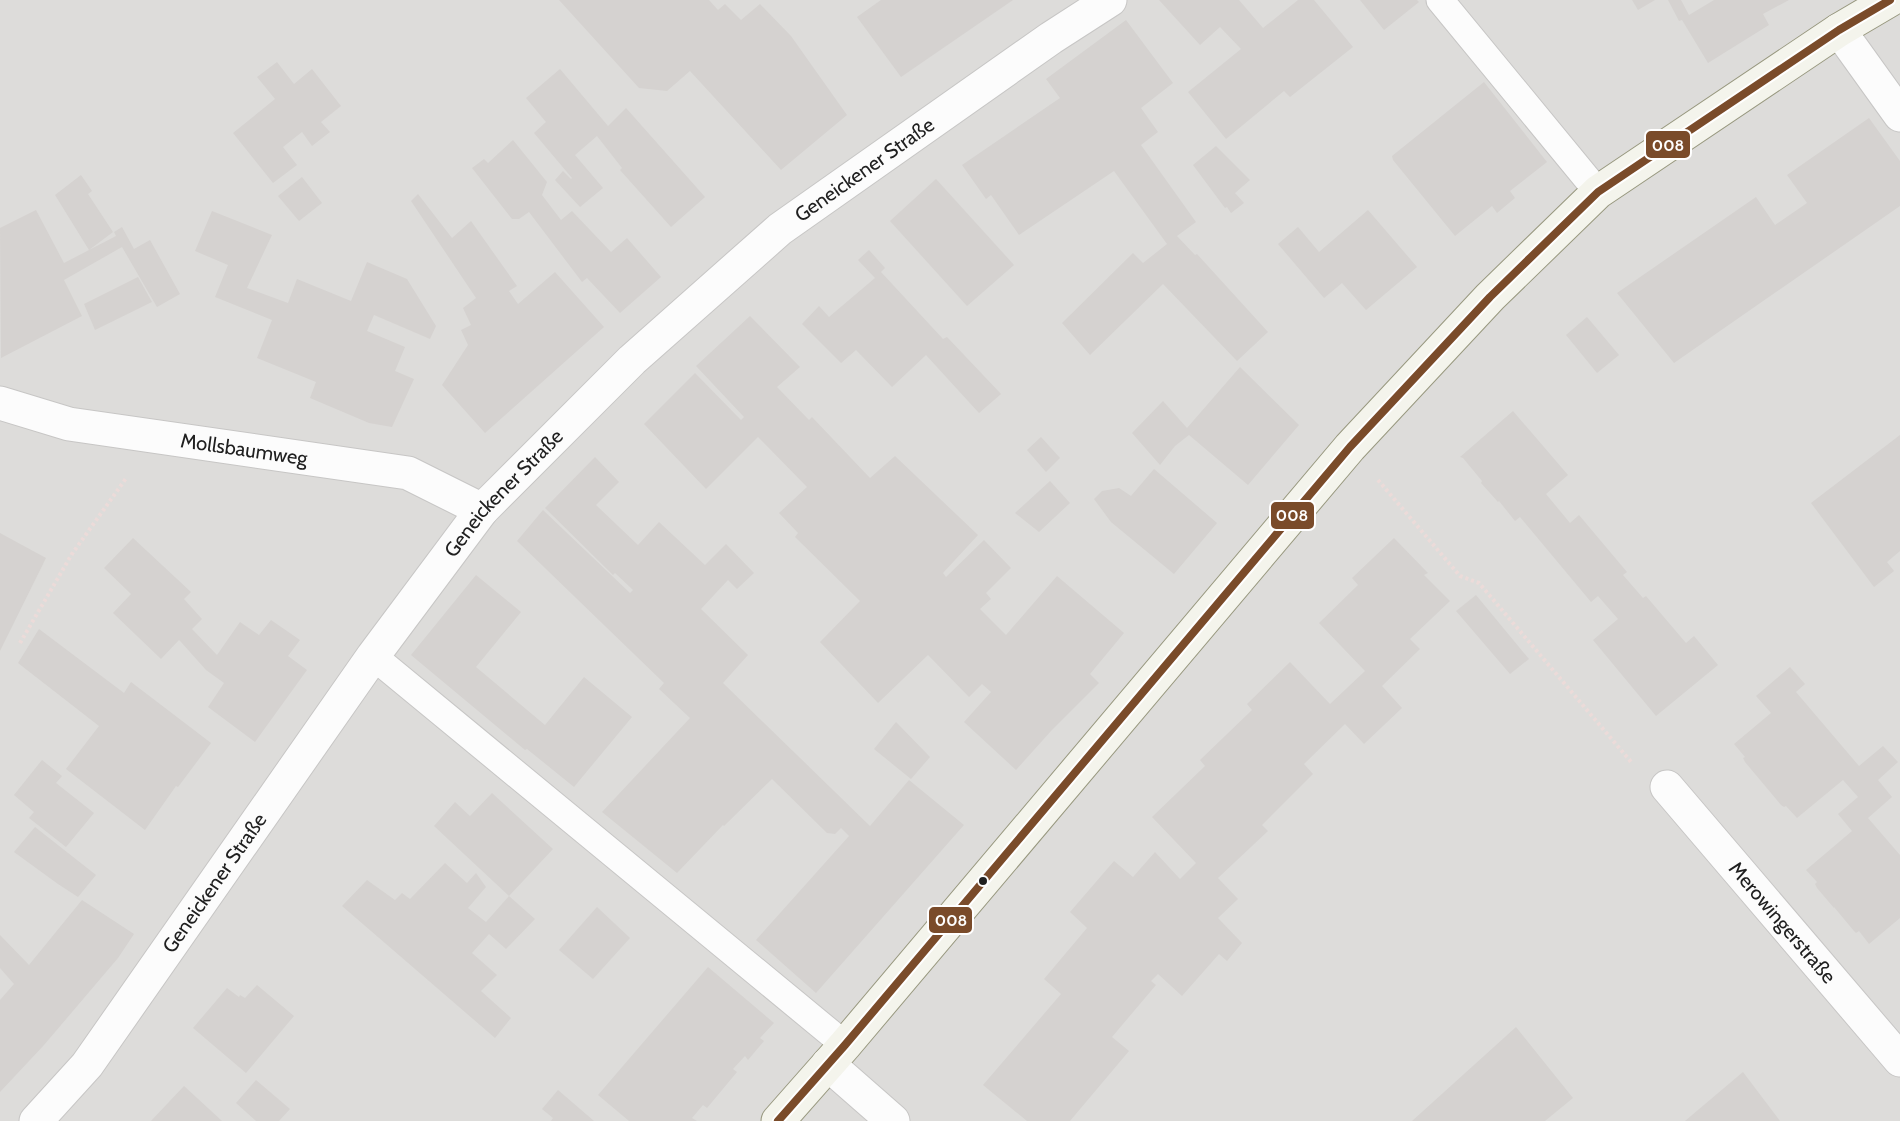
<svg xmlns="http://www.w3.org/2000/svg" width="1900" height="1121" font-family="Cabin,sans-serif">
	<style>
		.residential { fill: #dddcda }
		.building { fill: #d5d2d0 }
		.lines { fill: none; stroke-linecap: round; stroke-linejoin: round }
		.lane-casing { stroke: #c7c6c5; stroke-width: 29 }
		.street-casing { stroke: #c7c6c5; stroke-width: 35 }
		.secondary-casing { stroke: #98987f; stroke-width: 35 }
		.path { stroke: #ecdbd9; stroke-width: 4; stroke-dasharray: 3 3; stroke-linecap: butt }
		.lane { stroke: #fcfcfc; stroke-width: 27 }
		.street { stroke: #fcfcfc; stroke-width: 33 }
		.secondary { stroke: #f4f4ec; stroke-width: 33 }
		.bus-1-casing { stroke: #fff; stroke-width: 12 }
		.bus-1 { stroke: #7a4b2a; stroke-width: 8 }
		.bus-dot { fill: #202020; stroke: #fff; stroke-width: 2 }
		.labels { text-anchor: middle; stroke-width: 5; stroke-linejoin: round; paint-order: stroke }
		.street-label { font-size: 20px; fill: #202020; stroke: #fff }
		.line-badge { stroke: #fff; stroke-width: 2 }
		.badge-label { font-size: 16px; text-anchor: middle; font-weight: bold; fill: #fff }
	</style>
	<rect width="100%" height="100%" fill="#eeece9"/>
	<!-- residential -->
	<rect class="residential" x="0" y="0" width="1900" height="1121"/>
	<!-- building -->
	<g class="building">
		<polygon points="559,0 709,0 718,10 725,4 741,20 760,4 791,36 847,115 781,170 690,71 667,91 639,88"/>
		<polygon points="881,0 1013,0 901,77 857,17"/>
		<polygon points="1159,0 1239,0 1263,28 1298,0 1314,0 1353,47 1290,97 1284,91 1226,139 1188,92 1241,49 1220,27 1200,45"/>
		<polygon points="1360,0 1417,0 1419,2 1384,30"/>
		<polygon points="1632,0 1655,0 1638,10"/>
		<polygon points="1668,0 1681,0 1689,15 1714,0 1789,0 1763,14 1769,25 1708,63 1682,20 1679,21"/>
		<polygon points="1126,20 1173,83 1141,108 1158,132 1141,145 1196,222 1177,236 1195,255 1197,254 1268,332 1237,361 1163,284 1090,355 1062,323 1133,253 1143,263 1167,244 1114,171 1019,235 991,195 986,199 962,165 1060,98 1046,79"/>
		<polygon points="277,62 294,84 312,69 341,106 321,122 330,132 312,146 302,132 283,147 297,165 273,183 233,133 275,99 257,77"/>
		<polygon points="560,69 608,126 626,108 705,197 671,227 620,170 622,168 597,136 575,155 603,188 580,207 555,180 563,171 571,179 572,178 534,133 546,122 526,98"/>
		<polygon points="1484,82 1547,162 1510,191 1515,198 1497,213 1492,206 1455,236 1393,160 1392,156"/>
		<polygon points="1869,118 1900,161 1900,206 1674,363 1617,293 1756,197 1775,225 1807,203 1787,175"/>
		<polygon points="513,140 547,182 542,195 561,220 572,211 611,252 627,238 661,277 620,313 587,278 582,282 529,212 519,219 512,219 472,168 484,159 488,163"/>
		<polygon points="1216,146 1250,180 1235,193 1244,203 1231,213 1227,207 1225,208 1193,165"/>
		<polygon points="81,175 92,191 88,194 113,232 89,250 116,236 114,232 122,227 134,249 150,240 180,294 157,307 122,247 64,280 82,316 1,358 0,228 36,210 64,263 89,250 55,195"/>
		<polygon points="302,177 322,203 299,221 278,196"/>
		<polygon points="936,179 1014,265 967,306 890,221"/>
		<polygon points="418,194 452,238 471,221 517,286 509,291 518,304 555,272 604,327 485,433 442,385 468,345 461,330 471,325 463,308 476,298 411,201"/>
		<polygon points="1368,210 1417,267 1366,310 1342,283 1324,298 1278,244 1298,227 1319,252"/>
		<polygon points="212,211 272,235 247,288 288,303 297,279 351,301 367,262 407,279 436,326 430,339 374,315 367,331 405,347 395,371 414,379 392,427 369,423 310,398 316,382 257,358 272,320 215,297 228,265 195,251"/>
		<polygon points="869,250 885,268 881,272 943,339 947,337 1001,394 979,413 926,355 892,387 856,350 841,363 802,324 819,306 829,317 875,278 858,260"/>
		<polygon points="138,277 152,302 95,330 84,304"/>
		<polygon points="750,316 800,367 777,387 809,420 812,417 870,478 895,456 978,535 943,573 946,577 984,540 1011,568 986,593 991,599 980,609 1006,635 1057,576 1124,633 1090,674 1099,683 1051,731 1016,770 964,722 991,692 982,684 969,697 928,655 878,703 820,642 860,601 795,537 798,533 779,513 807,487 758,437 706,489 644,424 695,373 741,420 744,417 696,366"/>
		<polygon points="1587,317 1619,355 1597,373 1566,335"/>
		<polygon points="1240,367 1299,425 1248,485 1189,435 1175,446 1160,465 1132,433 1163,401 1187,428"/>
		<polygon points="1513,411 1568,475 1546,494 1570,523 1579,515 1627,572 1623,575 1643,598 1646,596 1686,643 1694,636 1718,665 1656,716 1593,640 1618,619 1598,596 1591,602 1520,517 1515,521 1499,501 1498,502 1481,483 1482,481 1463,458 1460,457"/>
		<polygon points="1900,435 1900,551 1887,562 1894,571 1874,587 1811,503"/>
		<polygon points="1041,437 1060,458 1046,472 1027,450"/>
		<polygon points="595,457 619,482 596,505 638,545 659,522 705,565 726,544 754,573 737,589 728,580 701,609 748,655 723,683 870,826 909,780 964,825 816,993 756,940 849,836 841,828 835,834 827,833 772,779 724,826 723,825 677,873 602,812 690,718 659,689 664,683 517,541 543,510 630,593 633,590 615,573 613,575 545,508"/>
		<polygon points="1154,469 1217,523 1174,574 1111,522 1094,499 1102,491 1119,488 1131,496"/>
		<polygon points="1050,481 1070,503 1039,532 1015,513"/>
		<polygon points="0,533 46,558 0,651"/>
		<polygon points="133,538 191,592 184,599 202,619 192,629 217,655 240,622 259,635 271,620 300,640 288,656 307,670 255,742 208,707 224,683 206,670 181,642 179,640 161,659 113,613 131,594 104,568"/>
		<polygon points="1394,538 1428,573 1424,575 1450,601 1410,639 1420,649 1382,686 1402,708 1364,744 1345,724 1304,764 1313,774 1262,825 1268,831 1218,878 1238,899 1218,918 1242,943 1227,961 1219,954 1182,996 1158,974 1151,981 1156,985 1112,1037 1129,1051 1070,1121 1027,1121 983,1085 1061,994 1044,979 1087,928 1070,912 1114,861 1133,877 1155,852 1180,879 1196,863 1152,817 1205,766 1200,760 1252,710 1247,704 1290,662 1330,704 1365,671 1319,623 1358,585 1352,578"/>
		<polygon points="476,575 521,612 476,667 545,725 584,677 632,717 574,787 527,749 525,750 411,655"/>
		<polygon points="1476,595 1529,659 1510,674 1456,611"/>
		<polygon points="39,629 124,693 131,682 211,743 178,787 176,786 145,830 66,769 99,726 18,663"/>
		<polygon points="1790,667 1805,684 1796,692 1859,766 1883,746 1898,762 1878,780 1892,797 1868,818 1900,855 1900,918 1869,944 1859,931 1856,933 1854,931 1834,907 1834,908 1817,888 1815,884 1817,882 1806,870 1852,831 1838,814 1858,797 1843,780 1797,818 1786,806 1784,807 1781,805 1745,762 1743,758 1745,757 1734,744 1771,713 1756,696"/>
		<polygon points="896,722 930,757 911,779 874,749"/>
		<polygon points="42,760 62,776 56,783 94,813 66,847 29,818 34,812 14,795"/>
		<polygon points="492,793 553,849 509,896 434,826 455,802 470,816"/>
		<polygon points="35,827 96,875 78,897 58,884 14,852"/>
		<polygon points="445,863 467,883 476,873 486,887 468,908 486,922 509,896 535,919 506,949 489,934 472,953 497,975 481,991 511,1018 495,1038 342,906 367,880 395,900 402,893 410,899"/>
		<polygon points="82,900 134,934 118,958 44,1045 0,1092 0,1000 14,984 0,968 0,935 29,965"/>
		<polygon points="597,907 630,938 593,979 559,950"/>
		<polygon points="708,967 774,1023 760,1038 764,1041 748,1060 745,1056 733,1069 737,1072 707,1108 703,1105 692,1118 697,1121 629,1121 598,1095"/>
		<polygon points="257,985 294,1016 246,1073 193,1028 227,988 239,997 240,995 245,998"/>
		<polygon points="1516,1027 1573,1098 1545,1121 1412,1121"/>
		<polygon points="1743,1072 1780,1121 1685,1121"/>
		<polygon points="256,1080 290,1109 279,1121 256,1121 236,1103"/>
		<polygon points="184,1086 222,1121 151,1121"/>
		<polygon points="558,1090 594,1121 551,1121 553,1118 542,1109"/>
	</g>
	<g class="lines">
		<!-- lane casing -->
		<g class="lane-casing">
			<g id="lane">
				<polyline points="1440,0 1598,192"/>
				<polyline points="373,656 845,1045"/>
			</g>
		</g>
		<!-- street casing -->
		<g class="street-casing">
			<g id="street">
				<polyline points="1839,30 1900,115"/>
				<path id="s1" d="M 0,403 L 69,424 L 408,473 L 482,510"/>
				<path id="s2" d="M 1667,787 L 1900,1060"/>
				<polyline points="828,1064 893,1121"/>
				<path id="s3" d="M 36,1121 L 87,1065 L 373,656 L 482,510 L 632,360 L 780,229 L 1051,38 L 1110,0"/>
			</g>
		</g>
		<!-- secondary casing -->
		<g class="secondary-casing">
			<polyline id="secondary" points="778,1121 845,1045 1350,447 1490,297 1598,192 1839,30 1890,0"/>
		</g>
		<!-- path -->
		<g class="path">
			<polyline points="1378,480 1460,576 1479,583 1632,763"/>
			<polyline points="20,643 72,554 127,477"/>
		</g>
		<!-- lane -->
		<use href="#lane" class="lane"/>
		<!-- street -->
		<use href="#street" class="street"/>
		<!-- secondary -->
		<use href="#secondary" class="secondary"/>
		<!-- bus-1 casing -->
		<g class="bus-1-casing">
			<polyline id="bus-1" points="778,1121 845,1045 1350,447 1490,297 1598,192 1839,30 1890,0"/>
		</g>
		<!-- bus-1 -->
		<use href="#bus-1" class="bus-1"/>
	</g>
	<!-- markers -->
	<circle class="bus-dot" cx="983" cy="881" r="5"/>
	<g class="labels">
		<!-- street labels -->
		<g class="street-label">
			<text dy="7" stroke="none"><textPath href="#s3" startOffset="1270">Geneickener Straße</textPath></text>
			<text dy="7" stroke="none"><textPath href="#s1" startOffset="249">Mollsbaumweg</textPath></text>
			<text dy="7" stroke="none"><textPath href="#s3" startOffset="784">Geneickener Straße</textPath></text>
			<text dy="7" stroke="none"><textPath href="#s3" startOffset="298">Geneickener Straße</textPath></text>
			<text dy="7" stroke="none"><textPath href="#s2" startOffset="178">Merowingerstraße</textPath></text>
		</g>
	</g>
	<g class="line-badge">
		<rect x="1645" y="130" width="46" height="29" rx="6" fill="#7a4b2a"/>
		<rect x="1270" y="501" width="45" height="29" rx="6" fill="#7a4b2a"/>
		<rect x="928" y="906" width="45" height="28" rx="6" fill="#7a4b2a"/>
	</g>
	<g class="badge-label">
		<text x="1668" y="151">008</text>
		<text x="1292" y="521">008</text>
		<text x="951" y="926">008</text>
	</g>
</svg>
